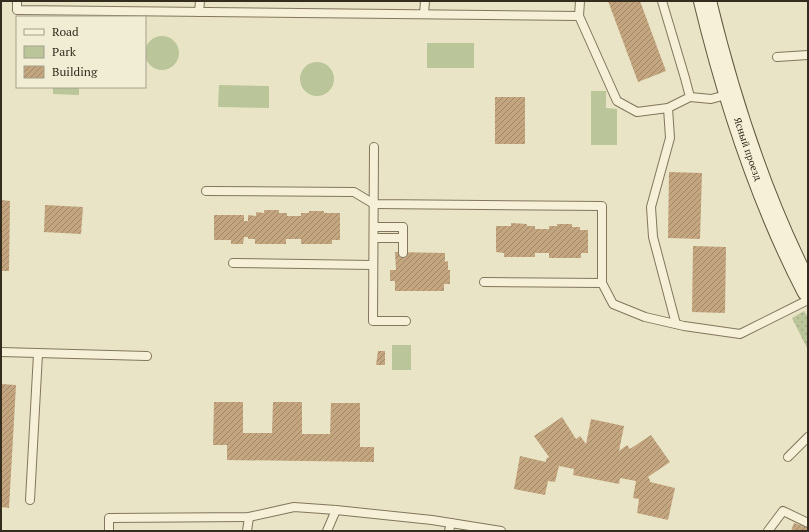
<svg xmlns="http://www.w3.org/2000/svg" width="809" height="532" font-family="'PT Serif',serif">
	<style>
		.grass { fill: url(#grass-dots) }
		.park { fill: #bac69a }
		.building { fill: url(#building-hatch) }
		.lines { fill: none; stroke-linecap: round; stroke-linejoin: round }
		.lane-casing { stroke: #82765d; stroke-width: 10 }
		.secondary-casing { stroke: #635740; stroke-width: 24 }
		.lane { stroke: #f5f0d7; stroke-width: 8 }
		.secondary { stroke: #f5f0d7; stroke-width: 22 }
		.labels { text-anchor: middle; stroke-width: 4; stroke-linejoin: round; paint-order: stroke }
		.street-label { font-size: 10px; fill: #332c1f; stroke: #f1edd4 }
	</style>
	<defs>
		<pattern id="grass-dots" width="8" height="8" patternUnits="userSpaceOnUse"><rect width="8" height="8" fill="#bac69a"/><path d="M2 2h.1M6 6h.1" fill="none" stroke="#a0aa84" stroke-width="1.8" stroke-linecap="round"/></pattern>
		<pattern id="building-hatch" width="6" height="6" patternUnits="userSpaceOnUse"><rect width="6" height="6" fill="#c3a67f"/><path d="M-1 1l2-2M0 6l6-6M5 7l2-2" fill="none" stroke="#9f8767"/></pattern>
	</defs>
	<rect width="100%" height="100%" fill="#e9e4c5"/>
	<!-- grass -->
	<polygon class="grass" points="804,311 808,317 808,350 792,318"/>
	<!-- park -->
	<g class="park">
		<circle cx="162" cy="53" r="17"/>
		<rect x="427" y="43" width="47" height="25"/>
		<circle cx="317" cy="79" r="17"/>
		<polygon points="219,85 269,86 269,108 218,107"/>
		<polygon points="53,87 79,87 79,95 53,94"/>
		<polygon points="591,91 606,91 606,108 617,109 617,145 591,145"/>
		<rect x="392" y="345" width="19" height="25"/>
	</g>
	<!-- building -->
	<g class="building">
		<polygon points="608,1 640,1 666,71 638,82"/>
		<rect x="495" y="97" width="30" height="47"/>
		<polygon points="669,172 702,173 700,239 668,238"/>
		<polygon points="1,200 10,201 9,271 1,271"/>
		<polygon points="45,205 83,207 81,234 44,232"/>
		<polygon points="264,210 279,210 279,213 287,213 287,216 301,216 301,213 309,213 309,211 324,211 324,213 340,213 340,240 332,240 332,244 301,244 301,239 286,239 286,244 255,244 255,239 248,239 248,237 244,237 243,244 231,244 231,240 214,240 214,215 244,215 244,221 248,221 248,215 256,216 256,212 264,213"/>
		<polygon points="511,223 527,224 527,226 535,226 535,229 549,229 549,226 557,226 557,224 572,224 572,227 580,227 580,230 588,230 588,253 581,253 581,258 549,258 549,253 535,253 535,257 504,257 504,253 496,252 496,226 511,226"/>
		<polygon points="693,246 726,247 725,313 692,312"/>
		<polygon points="395,252 445,253 445,262 448,261 448,270 450,270 450,284 444,284 444,291 395,291 395,281 390,281 390,270 396,270"/>
		<polygon points="378,351 385,351 385,365 376,365"/>
		<polygon points="1,384 16,385 9,508 1,507"/>
		<polygon points="214,402 243,402 243,433 272,433 273,402 302,402 302,434 330,434 331,403 360,403 360,447 374,447 374,462 227,460 227,445 213,445"/>
		<polygon points="562,417 576,439 580,436 586,444 591,419 624,426 619,451 627,445 630,449 651,435 670,462 648,477 650,480 650,482 675,488 668,520 637,513 639,499 633,498 636,481 620,478 619,484 573,475 574,469 559,466 555,482 548,481 545,495 514,489 520,456 546,462 546,459 549,457 534,436"/>
		<polygon points="794,523 808,528 808,531 791,531"/>
	</g>
	<g class="lines">
		<!-- lane casing -->
		<g class="lane-casing">
			<g id="lane">
				<polyline points="17,1 17,10 579,16"/>
				<polyline points="580,1 579,16 617,101 637,112 668,108"/>
				<polyline points="662,1 685,78 690,97 668,108 670,138 651,207 653,237 676,324"/>
				<polyline points="199,12 200,1"/>
				<polyline points="424,14 425,1"/>
				<polyline points="777,57 808,55"/>
				<polyline points="690,97 711,99 730,94"/>
				<polyline points="374,147 373,321 406,321"/>
				<polyline points="206,191 354,192 374,204 602,206 602,283 613,304 645,317 684,326 740,334 808,300"/>
				<polyline points="374,227 403,227 403,238"/>
				<polyline points="374,238 403,238 403,253"/>
				<polyline points="233,263 373,265"/>
				<polyline points="484,282 602,283"/>
				<polyline points="1,352 147,356"/>
				<polyline points="788,457 808,437"/>
				<polyline points="30,500 38,354"/>
				<polyline points="109,531 109,518 249,517 294,507 336,510 432,520 501,531"/>
				<polyline points="247,531 249,517"/>
				<polyline points="327,531 336,510"/>
				<polyline points="449,531 451,523"/>
				<polyline points="768,531 783,511 808,523"/>
			</g>
		</g>
		<!-- secondary casing -->
		<g class="secondary-casing">
			<g id="secondary">
				<path id="s1" d="M 705,1 C 729,100 761,199 808,290"/>
			</g>
		</g>
		<!-- lane -->
		<use href="#lane" class="lane"/>
		<!-- secondary -->
		<use href="#secondary" class="secondary"/>
	</g>
	<g class="labels">
		<!-- street labels -->
		<g class="street-label">
			<text dy="4" stroke="none"><textPath href="#s1" startOffset="154">Ясный проезд</textPath></text>
		</g>
	</g>
	<!-- border -->
	<rect width="809" height="532" fill="none" stroke="#332c1f" stroke-width="4"/>
	<!-- legend -->
	<rect x="16" y="16" width="130" height="72" fill="#f1edd4" stroke="#a5a08c"/>
	<rect x="24" y="29" width="20" height="6" fill="#f5f0d7" stroke="#a5a08c"/>
	<text x="52" y="36" font-size="12" fill="#332c1f">Road</text>
	<rect x="24" y="46" width="20" height="12" fill="#bac69a" stroke="#a5a08c"/>
	<text x="52" y="56" font-size="12" fill="#332c1f">Park</text>
	<rect x="24" y="66" width="20" height="12" fill="url(#building-hatch)" stroke="#a5a08c"/>
	<text x="52" y="76" font-size="12" fill="#332c1f">Building</text>
</svg>
